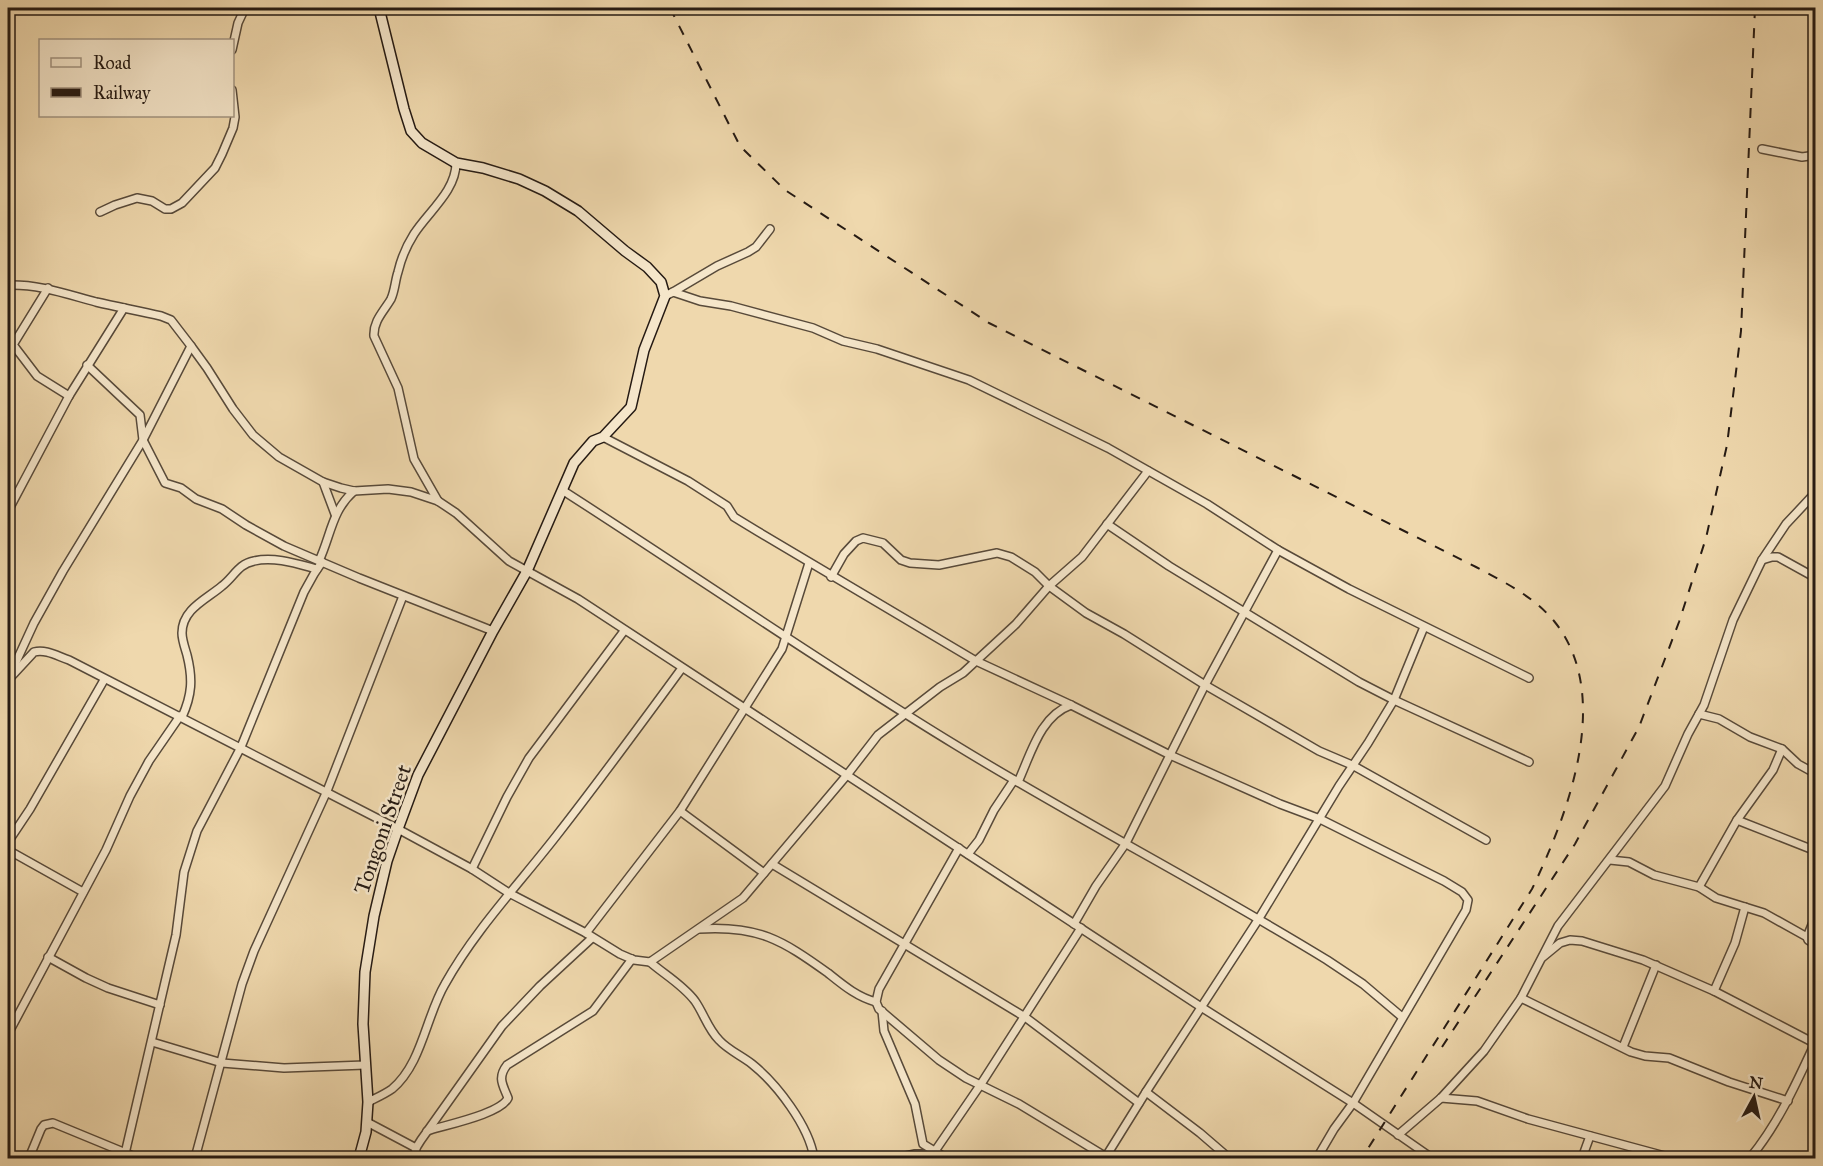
<svg xmlns="http://www.w3.org/2000/svg" width="1823" height="1166" font-family="'IM FELL Great Primer',serif">
	<style>
		.lines { fill: none; stroke-linecap: round; stroke-linejoin: round }
		.street-casing { stroke: #584a3a; stroke-width: 10 }
		.secondary-casing { stroke: #251a13; stroke-width: 12 }
		.street { stroke: #f5e6ca; stroke-width: 7 }
		.secondary { stroke: #f5e6ca; stroke-width: 9 }
		.rail { stroke: #251a13; stroke-width: 2; stroke-dasharray: 10 10; stroke-linecap: butt }
		.labels { text-anchor: middle; stroke-width: 5; stroke-linejoin: round; paint-order: stroke }
		.street-label { font-size: 22px; fill: #251a13; stroke: #f5e6ca }
	</style>
	<rect width="100%" height="100%" fill="#efd8ad"/>
	<filter id="stains"><feTurbulence type="fractalNoise" baseFrequency=".00333" numOctaves="4"/><feColorMatrix values="0 0 0 0 .2 0 0 0 0 .09 0 0 0 0 .02 0 0 0 .5 -.17"/></filter>
	<radialGradient id="worn" r=".72"><stop offset=".6" stop-color="#630" stop-opacity="0"/><stop offset="1" stop-color="#630" stop-opacity=".3"/></radialGradient>
	<g class="lines">
		<!-- street casing -->
		<g class="street-casing">
			<g id="street">
				<polyline points="232,50 238,23 245,8"/>
				<polyline points="1762,149 1802,157 1816,155"/>
				<polyline points="100,212 115,205 137,198 152,201 165,209 171,209 182,203 215,168 222,154 233,128 235,117 232,90"/>
				<path d="M 8,285 C 39,284 66,294 96,302 C 118,307 139,311 161,316 L 171,320 L 191,346 L 207,368 L 233,409 L 253,435 L 279,457 L 323,482 L 341,488 L 354,491 L 388,489 L 411,492 L 438,501 L 456,513 L 509,561 L 578,599 L 1201,1007 L 1353,1103 L 1432,1158"/>
				<polyline points="673,292 717,266 748,252 756,247 770,229"/>
				<polyline points="665,296 673,292 700,301 731,306 813,328 843,341 877,349 969,380 1108,448 1207,504 1278,550 1349,589 1529,678"/>
				<polyline points="8,338 37,376 69,396"/>
				<polyline points="8,353 48,288"/>
				<polyline points="87,365 140,415 143,440 165,483 181,488 196,499 222,509 246,525 284,546 359,578 493,631"/>
				<polyline points="603,437 688,481 727,506 734,517 757,531 976,661 1071,705 1170,755 1280,804 1320,819 1444,881 1462,892 1468,900 1466,910 1353,1103 1334,1129 1317,1158"/>
				<polyline points="323,482 335,514"/>
				<path d="M 562,490 C 693,574 821,663 954,744 C 1076,819 1205,885 1327,960 L 1363,984 L 1402,1017"/>
				<path d="M 438,501 L 414,459 L 398,388 L 374,336 C 373,321 384,311 391,299 C 395,290 395,281 398,272 C 401,259 407,245 414,234 C 428,212 456,191 456,163"/>
				<polyline points="8,511 69,396 124,308"/>
				<polyline points="1107,524 1169,566 1359,682 1394,700 1529,762"/>
				<polyline points="1762,560 1772,557 1778,557 1816,578"/>
				<path d="M 319,561 C 331,535 332,510 354,491"/>
				<polyline points="831,577 844,554 856,541 863,538 883,543 901,560 910,563 939,565 997,553 1011,557 1035,572 1049,586 1086,613 1124,634 1205,685 1319,751 1352,765 1486,840"/>
				<polyline points="11,673 34,623 63,571 143,440 191,346"/>
				<path d="M 8,680 L 34,652 C 46,649 57,656 69,660 L 398,829 L 472,869 L 509,893 L 586,933 L 620,954 L 634,960 L 650,962 L 743,898 L 847,775 L 878,735 L 940,687 L 963,673 L 1016,624 L 1049,586 L 1082,557 L 1148,471"/>
				<polyline points="1699,714 1719,719 1750,737 1782,749 1798,764 1816,774"/>
				<path d="M 182,717 C 192,695 193,679 187,655 C 185,648 182,640 182,633 C 182,609 207,599 222,586 C 234,577 238,564 254,561 C 274,556 298,564 317,569"/>
				<path d="M 1018,782 C 1031,754 1040,716 1071,705"/>
				<polyline points="680,811 764,873"/>
				<polyline points="1737,820 1816,851"/>
				<polyline points="8,842 30,809 104,680"/>
				<polyline points="959,848 879,989 876,1002 879,1009 939,1060 966,1078 1019,1104 1108,1158"/>
				<polyline points="8,850 83,892"/>
				<polyline points="968,854 979,840 994,810 1014,780"/>
				<polyline points="1610,860 1629,862 1654,875 1699,887 1716,898 1764,913 1807,937"/>
				<polyline points="772,864 1025,1017 1139,1103"/>
				<polyline points="472,869 507,797 529,758 624,631"/>
				<polyline points="1699,887 1737,820 1773,770 1782,749"/>
				<polyline points="1816,915 1807,937 1808,940 1816,945"/>
				<polyline points="1074,924 1096,886 1126,843 1205,685 1278,550"/>
				<path d="M 699,929 C 758,925 782,940 828,973 C 843,985 857,997 876,1002"/>
				<polyline points="586,933 680,811 782,649 809,563"/>
				<polyline points="48,957 86,978 108,988 160,1005"/>
				<polyline points="1543,957 1560,943 1570,940 1582,941 1643,960 1714,991 1816,1044"/>
				<path d="M 650,962 C 665,975 683,985 695,1001 C 704,1014 708,1029 719,1040 C 728,1050 742,1056 752,1064 C 777,1084 809,1126 814,1158"/>
				<polyline points="1714,991 1735,943 1745,907"/>
				<polyline points="1521,998 1631,1052 1645,1056 1669,1058 1729,1082 1788,1101"/>
				<polyline points="882,1011 884,1031 915,1104 923,1144 946,1158"/>
				<polyline points="8,1034 106,850 130,796 149,761 180,716"/>
				<polyline points="152,1042 222,1063 284,1068 365,1065"/>
				<polyline points="1623,1047 1656,965"/>
				<polyline points="1146,1092 1200,1133 1229,1158"/>
				<polyline points="1441,1098 1477,1101 1528,1119 1672,1158"/>
				<path d="M 368,1102 C 376,1098 385,1094 392,1089 C 422,1064 426,1016 445,984 C 475,930 519,884 557,835 C 600,780 641,724 682,668"/>
				<polyline points="367,1122 416,1148"/>
				<path d="M 427,1131 C 445,1125 501,1114 508,1098 C 503,1085 497,1078 507,1065 L 593,1011 L 632,959"/>
				<polyline points="1398,1135 1441,1098 1484,1051 1521,998 1558,926 1665,786 1688,734 1704,705 1733,620 1762,560 1786,524 1816,492"/>
				<polyline points="29,1158 41,1129 44,1125 53,1123 138,1158"/>
				<polyline points="124,1158 176,935 184,872 197,831 241,747 304,592 314,574 322,562"/>
				<polyline points="195,1158 242,984 254,951 327,791 403,596"/>
				<polyline points="415,1158 416,1148 421,1140 502,1026 540,986 592,938"/>
				<polyline points="897,1158 915,1154 933,1154"/>
				<polyline points="932,1158 935,1151 981,1084 1081,928"/>
				<polyline points="1105,1158 1146,1092 1258,920 1339,786 1368,743 1394,700 1424,627"/>
				<polyline points="1582,1158 1590,1136"/>
				<path d="M 1750,1158 C 1778,1124 1796,1084 1815,1043"/>
			</g>
		</g>
		<!-- secondary casing -->
		<g class="secondary-casing">
			<polyline id="secondary" points="359,1158 366,1132 368,1102 363,1024 365,972 374,916 387,861 398,829 418,775 493,631 527,571 574,463 593,441 603,437 631,407 644,350 665,296 661,282 647,267 625,251 578,211 545,191 519,179 483,168 456,163 422,143 411,131 404,109 379,8"/>
		</g>
		<!-- street -->
		<use href="#street" class="street"/>
		<!-- secondary -->
		<use href="#secondary" class="secondary"/>
		<!-- rail -->
		<g class="rail">
			<path d="M 670,8 L 740,146 L 785,190 L 989,323 L 1476,567 C 1504,582 1533,596 1554,621 C 1614,695 1568,814 1532,889 L 1362,1158"/>
			<polyline points="1442,1047 1575,844 1639,727 1679,622 1706,538 1727,445 1741,331 1755,8"/>
		</g>
	</g>
	<g class="labels">
		<!-- street labels -->
		<g class="street-label">
			<text transform="translate(382 829) rotate(-71)" y="8">Tongoni Street</text>
		</g>
	</g>
	<!-- margin -->
	<rect width="1823" height="1166" fill="none" stroke="#efd8ad" stroke-width="30"/>
	<rect x="9" y="9" width="1805" height="1148" fill="none" stroke="#251a13" stroke-width="3"/>
	<rect x="15" y="15" width="1793" height="1136" fill="none" stroke="#251a13" stroke-width="1.5"/>
	<!-- legend -->
	<rect x="39" y="39" width="195" height="78" fill="#f5e6ca" stroke="#a29481" stroke-width="1.5"/>
	<rect x="51" y="58" width="30" height="9" fill="#f5e6ca" stroke="#a29481" stroke-width="1.5"/>
	<text x="93" y="69" font-size="18" fill="#251a13">Road</text>
	<rect x="51" y="88" width="30" height="9" fill="#251a13" stroke="#a29481" stroke-width="1.5"/>
	<text x="93" y="99" font-size="18" fill="#251a13">Railway</text>
	<!-- north arrow -->
	<g transform="translate(1754 1097) rotate(8)" stroke="#f5e6ca" stroke-width="4.5" paint-order="stroke">
	<path d="M0-4.5L10 22L0 15L-10 22Z" fill="#251a13"/>
	<text y="-9" font-size="16" font-weight="bold" text-anchor="middle" fill="#251a13">N</text>
	</g>
	<rect width="100%" height="100%" filter="url(#stains)"/>
	<rect width="100%" height="100%" fill="url(#worn)"/>
</svg>
